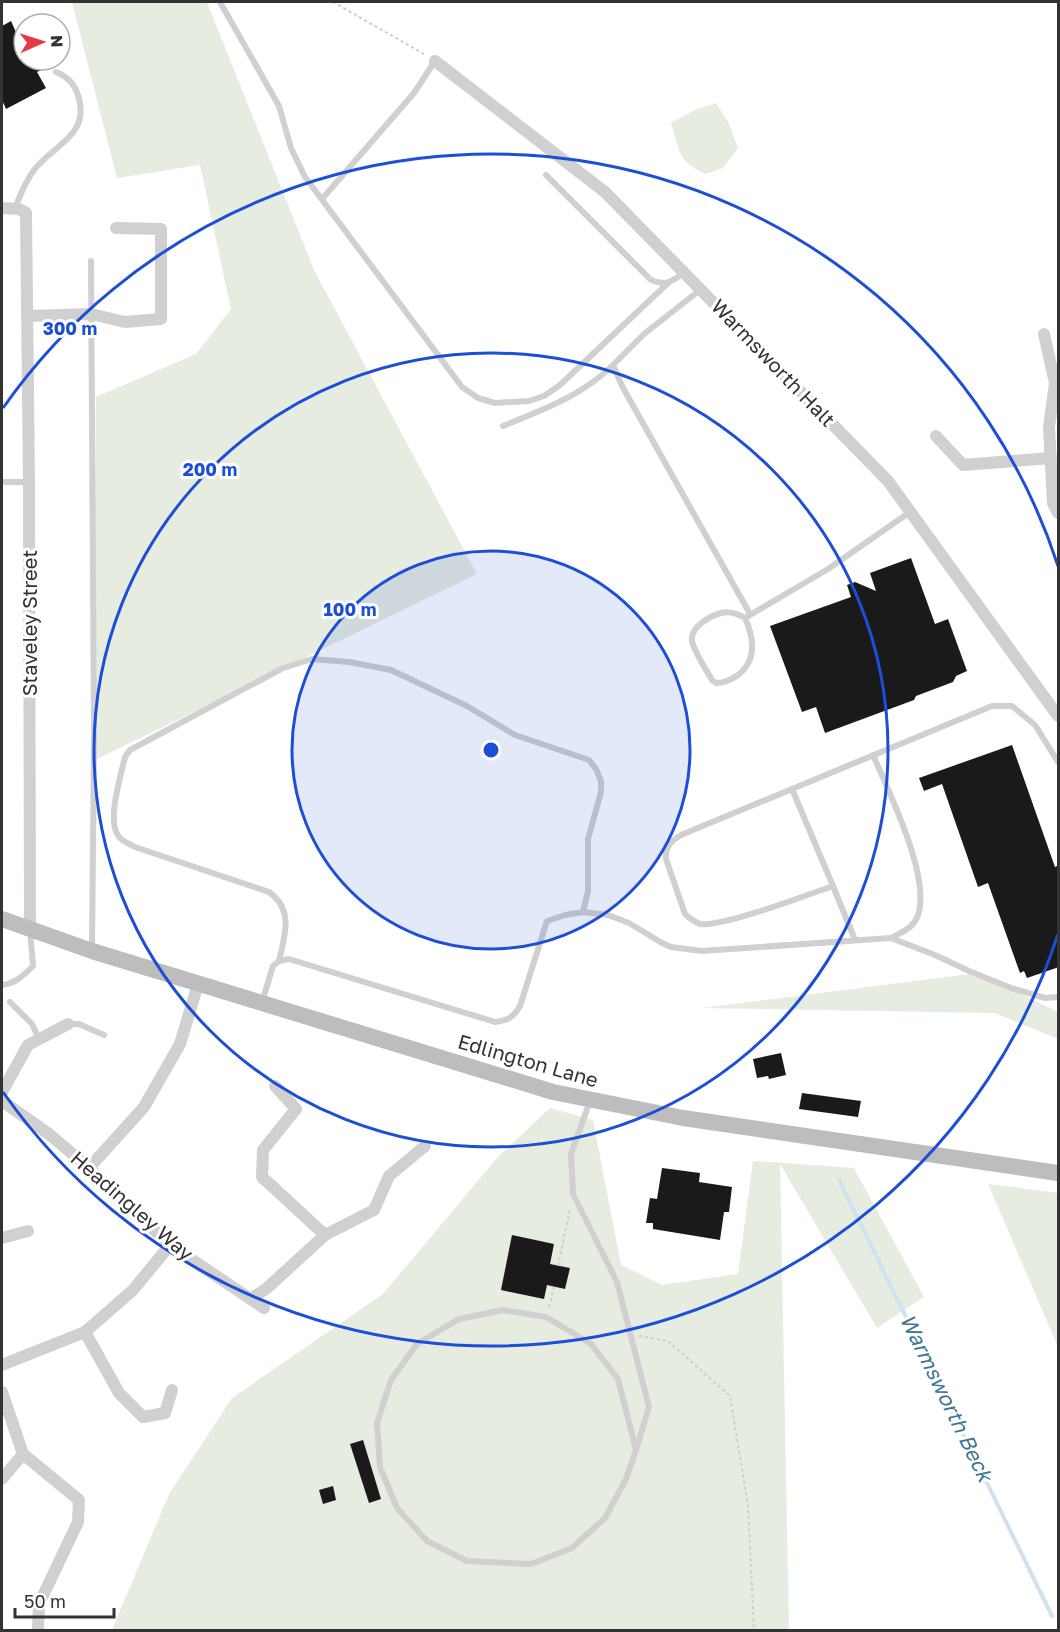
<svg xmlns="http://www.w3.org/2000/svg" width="1060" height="1632" font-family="'Golos Text',sans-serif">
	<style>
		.green { fill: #e6ecdf }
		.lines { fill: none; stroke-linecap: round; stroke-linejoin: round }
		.stream { stroke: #cfe2ee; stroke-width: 4 }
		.building { fill: #1a1a1a }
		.path { stroke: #cdcdcd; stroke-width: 2; stroke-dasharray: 3 3; stroke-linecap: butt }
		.service { stroke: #d0d0d0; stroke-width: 6 }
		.minor { stroke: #d0d0d0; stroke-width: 12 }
		.secondary { stroke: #bdbdbd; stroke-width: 16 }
		.ring { fill: none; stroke: #1d4ed8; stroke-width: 3 }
		.labels { text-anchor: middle; stroke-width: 6; stroke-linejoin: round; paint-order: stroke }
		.street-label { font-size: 20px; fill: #333; stroke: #fff }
		.water-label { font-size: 21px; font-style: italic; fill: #3f7597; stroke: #fff }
		.centre { fill: #1d4ed8; stroke: #fff; stroke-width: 3 }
		.ring-label { font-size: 18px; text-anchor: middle; font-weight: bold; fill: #1d4ed8; stroke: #fff; stroke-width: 6; stroke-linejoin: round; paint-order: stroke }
	</style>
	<rect width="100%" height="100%" fill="#fff"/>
	<!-- green -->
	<g class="green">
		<polygon points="72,2 207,2 315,272 477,574 93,761 96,397 196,354 231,309 200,165 117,178"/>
		<path d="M 716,103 L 728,122 L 738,148 L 723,168 L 706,174 C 679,163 679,150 671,123 L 695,110 Z"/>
		<polygon points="978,973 1058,1012 1058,1039 995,1013 702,1008"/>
		<polygon points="550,1108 593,1120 621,1265 662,1285 738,1274 753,1161 854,1168 924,1297 877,1328 780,1164 789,1630 112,1630 169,1494 232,1398 383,1294 497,1158"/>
		<polygon points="988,1184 1058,1193 1058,1347"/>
	</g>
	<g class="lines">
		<!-- stream -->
		<polyline class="stream" points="839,1180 1052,1616"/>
	</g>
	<!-- building -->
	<g class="building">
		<polygon points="11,21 20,41 24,39 24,60 61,60 37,72 46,88 6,109 2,100 2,26"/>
		<polygon points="911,558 935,624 948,619 967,671 956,676 953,682 916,696 914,700 825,733 816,707 802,712 770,626 851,597 847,585 855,582 876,591 870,573"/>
		<polygon points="1012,745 1055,867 1059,865 1059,967 1027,978 1024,971 1020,973 988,883 978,887 942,784 924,791 919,778"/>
		<polygon points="781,1053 786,1075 769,1079 768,1076 757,1078 753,1059"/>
		<polygon points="802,1093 861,1101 858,1117 799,1109"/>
		<polygon points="662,1168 700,1173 699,1182 732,1187 729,1212 724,1212 720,1240 653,1229 653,1223 646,1223 650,1198 657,1199"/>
		<polygon points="512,1235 554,1244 550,1264 570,1268 565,1289 547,1285 544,1299 501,1290"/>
		<polygon points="363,1440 381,1499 369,1503 350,1444"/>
		<polygon points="333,1486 336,1500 323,1504 319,1490"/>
	</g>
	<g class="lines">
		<!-- path -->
		<g class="path">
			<polyline points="333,2 424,54"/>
			<polyline points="558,1266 570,1209"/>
			<polyline points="549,1307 554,1287"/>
			<polyline points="639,1336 668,1341 730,1396 748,1506 754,1630"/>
		</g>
		<!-- service -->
		<g class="service">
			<polyline points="220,2 279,106 291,148 305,177 462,387 478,398 495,403 529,401 544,396 560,385 668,283"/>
			<path d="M 546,175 L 651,280 C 667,286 670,282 684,273"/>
			<polyline points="322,199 414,93 435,61"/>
			<path d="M 15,208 C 20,195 25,182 34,170 C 53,145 91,136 78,95 C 74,83 67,76 56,72"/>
			<polyline points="91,261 94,740 92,948"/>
			<polyline points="700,290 644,334 613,365 622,386 750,614"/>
			<path d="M 503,426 C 542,410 582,396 613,365"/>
			<polyline points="2,482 29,482"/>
			<path d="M 745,618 C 754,638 757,660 738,675 C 731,680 724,683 716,683 L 712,680 C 706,669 695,654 692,641 C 690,627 710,616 721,613 C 729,611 738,614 745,618 L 828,569 L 910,512"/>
			<path d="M 873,755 C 889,792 931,877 918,915 C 914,928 902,932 891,938"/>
			<polyline points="792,789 833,886"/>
			<path d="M 855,940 L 833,886 C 807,895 723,927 701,924 C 695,923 690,918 685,914 L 666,859 C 665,847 671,841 681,835 L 992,706 L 1012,706 L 1035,725 L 1058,762"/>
			<path d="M 279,961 C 285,935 294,910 269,892 L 135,847 C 130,844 122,841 119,837 C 106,822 121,775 125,757 L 130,750 L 283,668 L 312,659 L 349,662 L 391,670 L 467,706 L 515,735 L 589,760 L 596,769 L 601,781 L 601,792 L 588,839 L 588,891 L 583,912"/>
			<path d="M 2,985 C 16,983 23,976 33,966 L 30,930"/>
			<polyline points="10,1002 32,1024 39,1039"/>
			<path d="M 262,1002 L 273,966 L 279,961 L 289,959 L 495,1022 C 508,1020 513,1018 520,1006 L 547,921 L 565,915 L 583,912 L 608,915 L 629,923 L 662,943 L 671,947 L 702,951 L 891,938 L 935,955 L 969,971 L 1011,988 L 1045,998 L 1058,997"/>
			<polyline points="68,1024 79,1024 104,1035"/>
			<polyline points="590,1101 571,1154 573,1194 617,1282 649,1407 636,1450 626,1479 605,1518 572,1548 531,1564 467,1561 427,1541 397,1508 380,1467 377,1423 391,1380 417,1344 459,1319 503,1310 546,1317 591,1344 618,1379 636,1450"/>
		</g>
		<!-- minor -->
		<g class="minor">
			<polyline points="435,61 605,192 888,481 1058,716"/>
			<polyline points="2,208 19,209 26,213 29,482 30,930"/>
			<polyline points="28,316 91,314 125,322 161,319 161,229 116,228"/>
			<polyline points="1044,334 1055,383 1049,427 1053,503 1058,513"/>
			<polyline points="936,436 963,465 1051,458"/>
			<polyline points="275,1086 296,1109 263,1150 262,1177 325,1235"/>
			<polyline points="2,1092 28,1045 68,1024"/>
			<polyline points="2,1101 49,1134 89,1168 170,1245 264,1308"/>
			<polyline points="89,1168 144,1107 180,1044 198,984"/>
			<polyline points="2,1238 28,1231"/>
			<polyline points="250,1299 266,1289 325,1235 374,1210 389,1176 425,1146"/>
			<polyline points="85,1332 119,1393 143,1417 165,1413 172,1390"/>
			<polyline points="2,1365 85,1332 133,1290 170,1245"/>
			<polyline points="2,1392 23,1454 79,1500 78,1522 39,1604 38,1630"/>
			<polyline points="2,1479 23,1454"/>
		</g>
		<!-- secondary -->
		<polyline class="secondary" points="2,919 92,951 553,1092 683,1118 1058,1173"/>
	</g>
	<!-- distance rings -->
	<circle cx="491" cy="750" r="199" fill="#1d4ed8" fill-opacity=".12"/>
	<g class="ring">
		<circle cx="491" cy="750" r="199"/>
		<circle cx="491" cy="750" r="397"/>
		<path d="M1058 934A596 596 0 0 1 3 1092M3 408A596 596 0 0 1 1058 566"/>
	</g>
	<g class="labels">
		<!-- street labels -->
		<g class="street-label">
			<text transform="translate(773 363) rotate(46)" y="7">Warmsworth Halt</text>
			<text transform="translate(30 623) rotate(-90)" y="7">Staveley Street</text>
			<text transform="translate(528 1061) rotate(16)" y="7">Edlington Lane</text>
			<text transform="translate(132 1206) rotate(41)" y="7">Headingley Way</text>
		</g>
		<!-- water labels -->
		<g class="water-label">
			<text transform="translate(946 1398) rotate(64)" y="7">Warmsworth Beck</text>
		</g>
	</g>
	<circle cx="491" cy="750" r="9" class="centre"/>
	<g class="ring-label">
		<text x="70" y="335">300 m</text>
		<text x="210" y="476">200 m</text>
		<text x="350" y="616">100 m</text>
	</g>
	<!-- border -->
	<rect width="1060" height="1632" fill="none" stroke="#333333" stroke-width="6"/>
	<!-- north arrow -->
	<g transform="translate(42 42) rotate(87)"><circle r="28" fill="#ffffff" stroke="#adadad" stroke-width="1.5"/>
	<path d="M0-4.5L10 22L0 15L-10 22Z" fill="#e63946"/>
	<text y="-9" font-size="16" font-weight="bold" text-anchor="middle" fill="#333333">N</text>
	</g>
	<!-- scale -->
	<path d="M15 1608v9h99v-9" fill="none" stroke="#333333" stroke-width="3"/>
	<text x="24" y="1608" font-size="18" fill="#333333" stroke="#ffffff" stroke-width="4.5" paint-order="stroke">50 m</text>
</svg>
